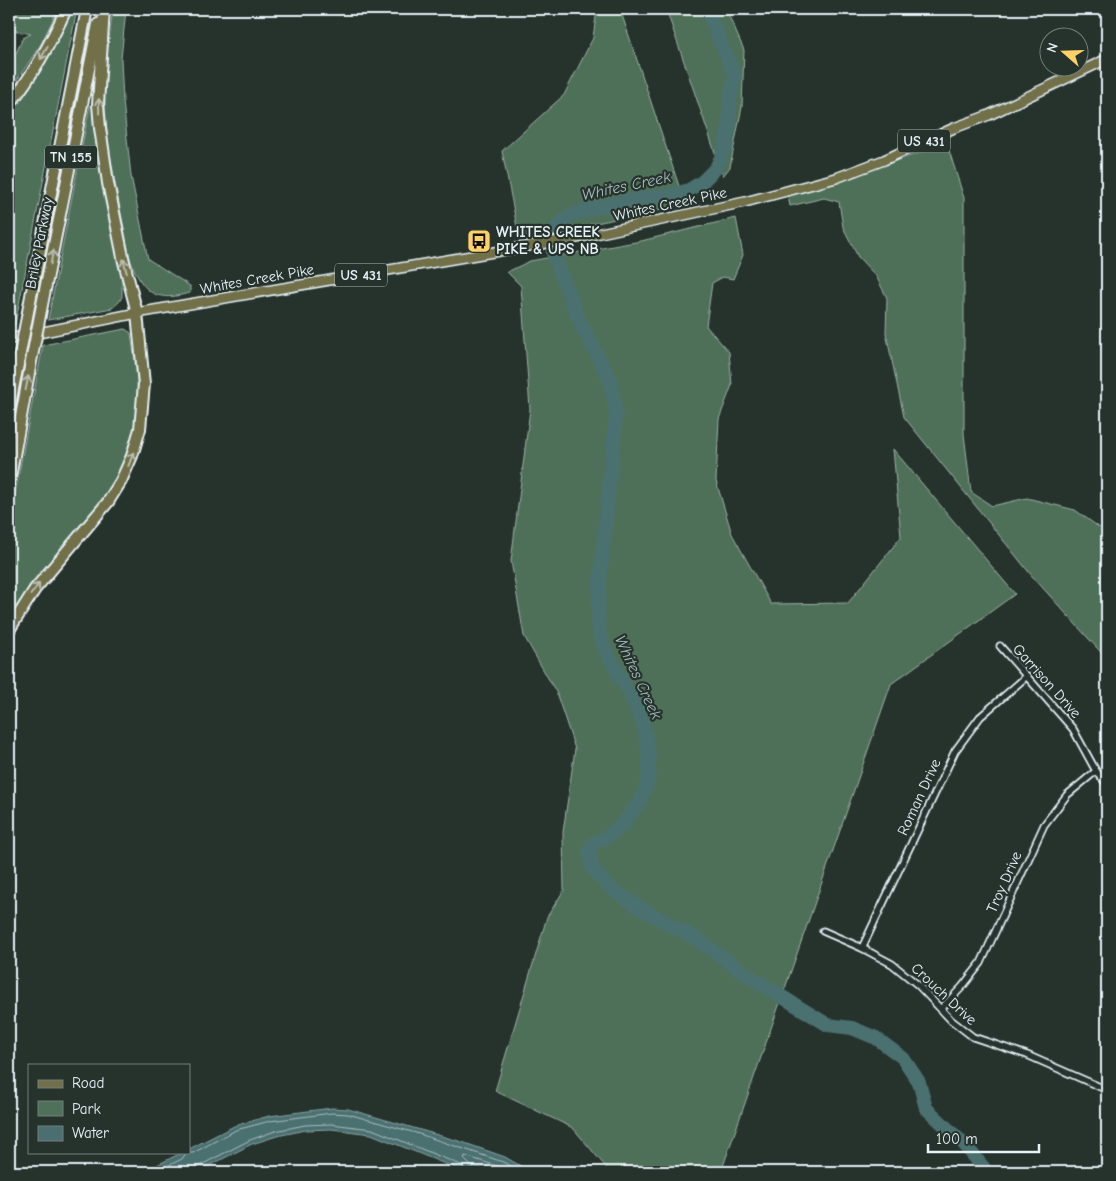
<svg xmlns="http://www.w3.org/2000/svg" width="1116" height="1181" font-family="'Comic Neue',sans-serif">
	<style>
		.green { fill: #4f7059; stroke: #9cb0a8 }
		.water { fill: #4b6f70; stroke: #8aa3a6 }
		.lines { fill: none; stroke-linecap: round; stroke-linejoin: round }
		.shore { stroke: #a9bdc2; stroke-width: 1 }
		.river { stroke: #4b6f70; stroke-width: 14 }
		.street-casing { stroke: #e8f1f8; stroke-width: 9 }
		.primary-casing { stroke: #e8f1f8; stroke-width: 12 }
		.highway-casing { stroke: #e8f1f8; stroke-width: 14 }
		.street { stroke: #26332d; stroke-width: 5.5 }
		.primary { stroke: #71704a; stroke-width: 9 }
		.highway { stroke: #71704a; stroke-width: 10 }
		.highway-bridge-casing { stroke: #e8f1f8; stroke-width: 14; stroke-linecap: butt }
		.highway-bridge { stroke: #71704a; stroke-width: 10 }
		.oneway { stroke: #b8bdb2 }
		.labels { text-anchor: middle; stroke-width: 4.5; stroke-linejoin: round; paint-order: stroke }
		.shield { fill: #26332d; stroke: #aeb8bb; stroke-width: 1 }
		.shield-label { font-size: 14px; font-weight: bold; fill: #e8f1f8 }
		.street-label { font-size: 15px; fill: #e8f1f8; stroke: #26332d }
		.poi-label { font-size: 15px; font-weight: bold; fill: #e8f1f8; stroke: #26332d; text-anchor: start }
		.water-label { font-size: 16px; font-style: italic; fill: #a9bdc2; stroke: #26332d }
	</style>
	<rect width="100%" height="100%" fill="#26332d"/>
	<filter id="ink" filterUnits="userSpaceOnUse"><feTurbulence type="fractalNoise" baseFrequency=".02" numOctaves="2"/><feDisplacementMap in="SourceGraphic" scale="10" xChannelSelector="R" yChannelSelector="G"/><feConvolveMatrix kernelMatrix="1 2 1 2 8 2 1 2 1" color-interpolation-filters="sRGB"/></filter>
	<g filter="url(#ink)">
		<!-- green -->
		<g class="green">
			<polygon points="9,9 58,9 41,44 9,92 9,68 23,38 31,34 9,29"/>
			<polygon points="70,9 77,9 15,325 9,326 9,112 16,104"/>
			<path d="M 113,9 L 126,9 L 121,59 L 123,101 L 131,176 L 148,259 L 190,286 L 190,293 C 181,295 171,298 162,296 C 143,294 134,271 129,255 C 120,205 107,154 105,104 C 103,72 109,40 113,9 Z"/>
			<polygon points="597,9 620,9 685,204 522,239 518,232 502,151 564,95 593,38"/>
			<polygon points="666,9 726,9 744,50 742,107 730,167 723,176"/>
			<polygon points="90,105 94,105 101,168 122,275 122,297 119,302 112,308 48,320"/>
			<polygon points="947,144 964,198 964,434 971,492 992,506 1027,498 1075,510 1107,533 1107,659 1032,576 904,417 886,333 887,298 876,276 858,257 843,227 839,202 824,198 790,206 788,196"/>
			<polygon points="736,218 743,255 733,279 723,277 712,283 706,326 729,352 732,385 719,419 716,481 732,534 771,604 848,603 901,537 893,449 1015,594 891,684 721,1172 610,1172 573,1128 495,1091 547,917 564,890 563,832 575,749 556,692 524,636 511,561 530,409 521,286 507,272 530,261 641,241"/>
			<path d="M 125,329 L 131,333 C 134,357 139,381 137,405 C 132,476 98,505 56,556 C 38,576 23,597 9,620 L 9,526 L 43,345 Z"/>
		</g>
		<!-- water -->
		<polygon class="water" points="332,1108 348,1109 462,1142 505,1157 531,1172 465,1172 371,1134 331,1129 306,1130 277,1136 252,1144 197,1172 143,1172 183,1152 189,1152 189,1149 234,1126 269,1116"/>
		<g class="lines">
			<!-- shore -->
			<g class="shore">
				<polyline points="155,1172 182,1159 186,1153 193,1153 236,1130 270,1121 332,1113 348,1114 416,1133 503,1162 523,1172"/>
				<polyline points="196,1172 199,1166 250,1140 275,1131 305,1125 331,1124 372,1129 461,1165 464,1168 465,1172"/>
				<polyline points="471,1172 470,1165 464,1159 465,1156 500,1167 510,1172"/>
			</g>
			<!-- river -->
			<polyline class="river" points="707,9 712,22 735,76 730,99 729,124 724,151 716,168 702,182 689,190 672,195 635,199 583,211 567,217 556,228 553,253 579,320 611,382 616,415 599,591 598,627 605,650 632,698 643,723 649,754 649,777 641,800 623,824 607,837 592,844 589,854 593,870 610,888 640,908 695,938 750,977 828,1025 852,1028 876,1038 903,1058 919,1082 926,1108 965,1145 987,1172"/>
			<!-- street casing -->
			<g class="street-casing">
				<g id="street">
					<polyline points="1000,646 1073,729 1096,771 1107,784"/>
					<polyline points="823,931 862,948 892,964 918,985 951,1020 973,1037 1027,1055 1107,1090"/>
					<polyline points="862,948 955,751 980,717 1027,676"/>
					<polyline points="941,1009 962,987 981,963 1044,825 1067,795 1096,771"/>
				</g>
			</g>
			<!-- primary casing -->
			<g class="primary-casing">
				<polyline id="primary" points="9,339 137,313 582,237 745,202 836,178 884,160 954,128 989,115 1107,59"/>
			</g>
			<!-- highway casing -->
			<g class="highway-casing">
				<g id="highway">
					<path d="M 9,105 C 32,76 51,43 66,9"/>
					<polyline points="31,296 87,9"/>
					<polyline points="42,305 98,24"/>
					<polyline points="9,409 18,364"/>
					<polyline points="9,483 31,362"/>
					<polyline points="9,630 35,589 108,502 121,481 132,456 140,429 144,384 137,313 124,262 108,183 100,128 98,104 104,9"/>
				</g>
			</g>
			<!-- street -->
			<use href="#street" class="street"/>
			<!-- primary -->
			<use href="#primary" class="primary"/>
			<!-- highway -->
			<use href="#highway" class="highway"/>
			<!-- highway-bridge casing -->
			<g class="highway-bridge-casing">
				<g id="highway-bridge">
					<polyline points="31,362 42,305"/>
					<polyline points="18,364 31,296"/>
				</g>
			</g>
			<!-- highway-bridge -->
			<use href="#highway-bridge" class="highway-bridge"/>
		</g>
		<!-- one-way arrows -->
		<defs><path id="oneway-shaft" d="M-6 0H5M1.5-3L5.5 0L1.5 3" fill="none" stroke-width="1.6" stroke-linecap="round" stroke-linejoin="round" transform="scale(1.25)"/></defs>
		<g class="oneway">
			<use href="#oneway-shaft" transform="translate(44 53) rotate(119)"/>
			<use href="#oneway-shaft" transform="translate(99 106) rotate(-91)"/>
			<use href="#oneway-shaft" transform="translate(52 257) rotate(-79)"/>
			<use href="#oneway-shaft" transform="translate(125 266) rotate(-104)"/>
			<use href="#oneway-shaft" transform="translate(27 383) rotate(-79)"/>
			<use href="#oneway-shaft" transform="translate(131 459) rotate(-69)"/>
			<use href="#oneway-shaft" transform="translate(35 589) rotate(-53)"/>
		</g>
	</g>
	<!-- icons -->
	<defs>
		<g id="bus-square" transform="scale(1.25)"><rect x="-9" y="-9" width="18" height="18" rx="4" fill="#ffd166" stroke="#26332d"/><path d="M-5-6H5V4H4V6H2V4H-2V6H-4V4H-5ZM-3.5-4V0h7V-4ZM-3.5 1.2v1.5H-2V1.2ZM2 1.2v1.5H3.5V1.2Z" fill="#111"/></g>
	</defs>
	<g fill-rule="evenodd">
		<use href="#bus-square" x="479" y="241"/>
	</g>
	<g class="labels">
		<!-- shield labels -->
		<g class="shield">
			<rect x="898" y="129.5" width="52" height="23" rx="4"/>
			<rect x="45" y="145.5" width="52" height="23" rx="4"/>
			<rect x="335" y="263.5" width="52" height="23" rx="4"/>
		</g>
		<g class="shield-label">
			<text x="924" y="146">US 431</text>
			<text x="71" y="162">TN 155</text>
			<text x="361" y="280">US 431</text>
		</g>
		<!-- street labels -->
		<g class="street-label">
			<text transform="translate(670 204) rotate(-12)" y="5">Whites Creek Pike</text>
			<text transform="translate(39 243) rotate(-79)" y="5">Briley Parkway</text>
			<text transform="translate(257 279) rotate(-10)" y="5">Whites Creek Pike</text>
			<text transform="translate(1047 681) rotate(48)" y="5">Garrison Drive</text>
			<text transform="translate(919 797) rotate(-65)" y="5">Roman Drive</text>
			<text transform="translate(1004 882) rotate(-66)" y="5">Troy Drive</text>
			<text transform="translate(944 994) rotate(43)" y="5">Crouch Drive</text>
		</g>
		<!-- poi labels -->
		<g class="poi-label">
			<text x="496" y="237">WHITES CREEK<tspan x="496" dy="17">PIKE &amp; UPS NB</tspan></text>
		</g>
		<!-- water labels -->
		<g class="water-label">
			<text transform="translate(626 185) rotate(-12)" y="6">Whites Creek</text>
			<text transform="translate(639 677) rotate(65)" y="6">Whites Creek</text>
		</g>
	</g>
	<!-- margin -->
	<rect width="1116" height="1181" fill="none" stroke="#26332d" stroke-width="30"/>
	<rect x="15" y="15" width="1086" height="1151" fill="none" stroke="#e8f1f8" stroke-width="2" filter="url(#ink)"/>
	<!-- legend -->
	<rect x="28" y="1064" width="162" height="90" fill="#26332d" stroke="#747f7e"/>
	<rect x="38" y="1080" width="25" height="8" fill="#71704a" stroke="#747f7e"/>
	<text x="72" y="1088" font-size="15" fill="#e8f1f8">Road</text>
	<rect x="38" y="1101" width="25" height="15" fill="#4f7059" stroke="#747f7e"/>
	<text x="72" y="1114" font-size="15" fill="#e8f1f8">Park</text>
	<rect x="38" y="1126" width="25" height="15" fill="#4b6f70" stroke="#747f7e"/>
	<text x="72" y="1138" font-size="15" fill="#e8f1f8">Water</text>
	<!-- north arrow -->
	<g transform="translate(1064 52) rotate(290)"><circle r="24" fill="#26332d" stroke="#747f7e"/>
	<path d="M0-4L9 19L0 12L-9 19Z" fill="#ffd166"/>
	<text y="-8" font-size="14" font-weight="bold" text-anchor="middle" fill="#e8f1f8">N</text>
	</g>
	<!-- scale -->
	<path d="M928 1144v8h111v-8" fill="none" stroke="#e8f1f8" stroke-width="2.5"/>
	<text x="936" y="1144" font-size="15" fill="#e8f1f8" stroke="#26332d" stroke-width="4" paint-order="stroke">100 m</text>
</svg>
